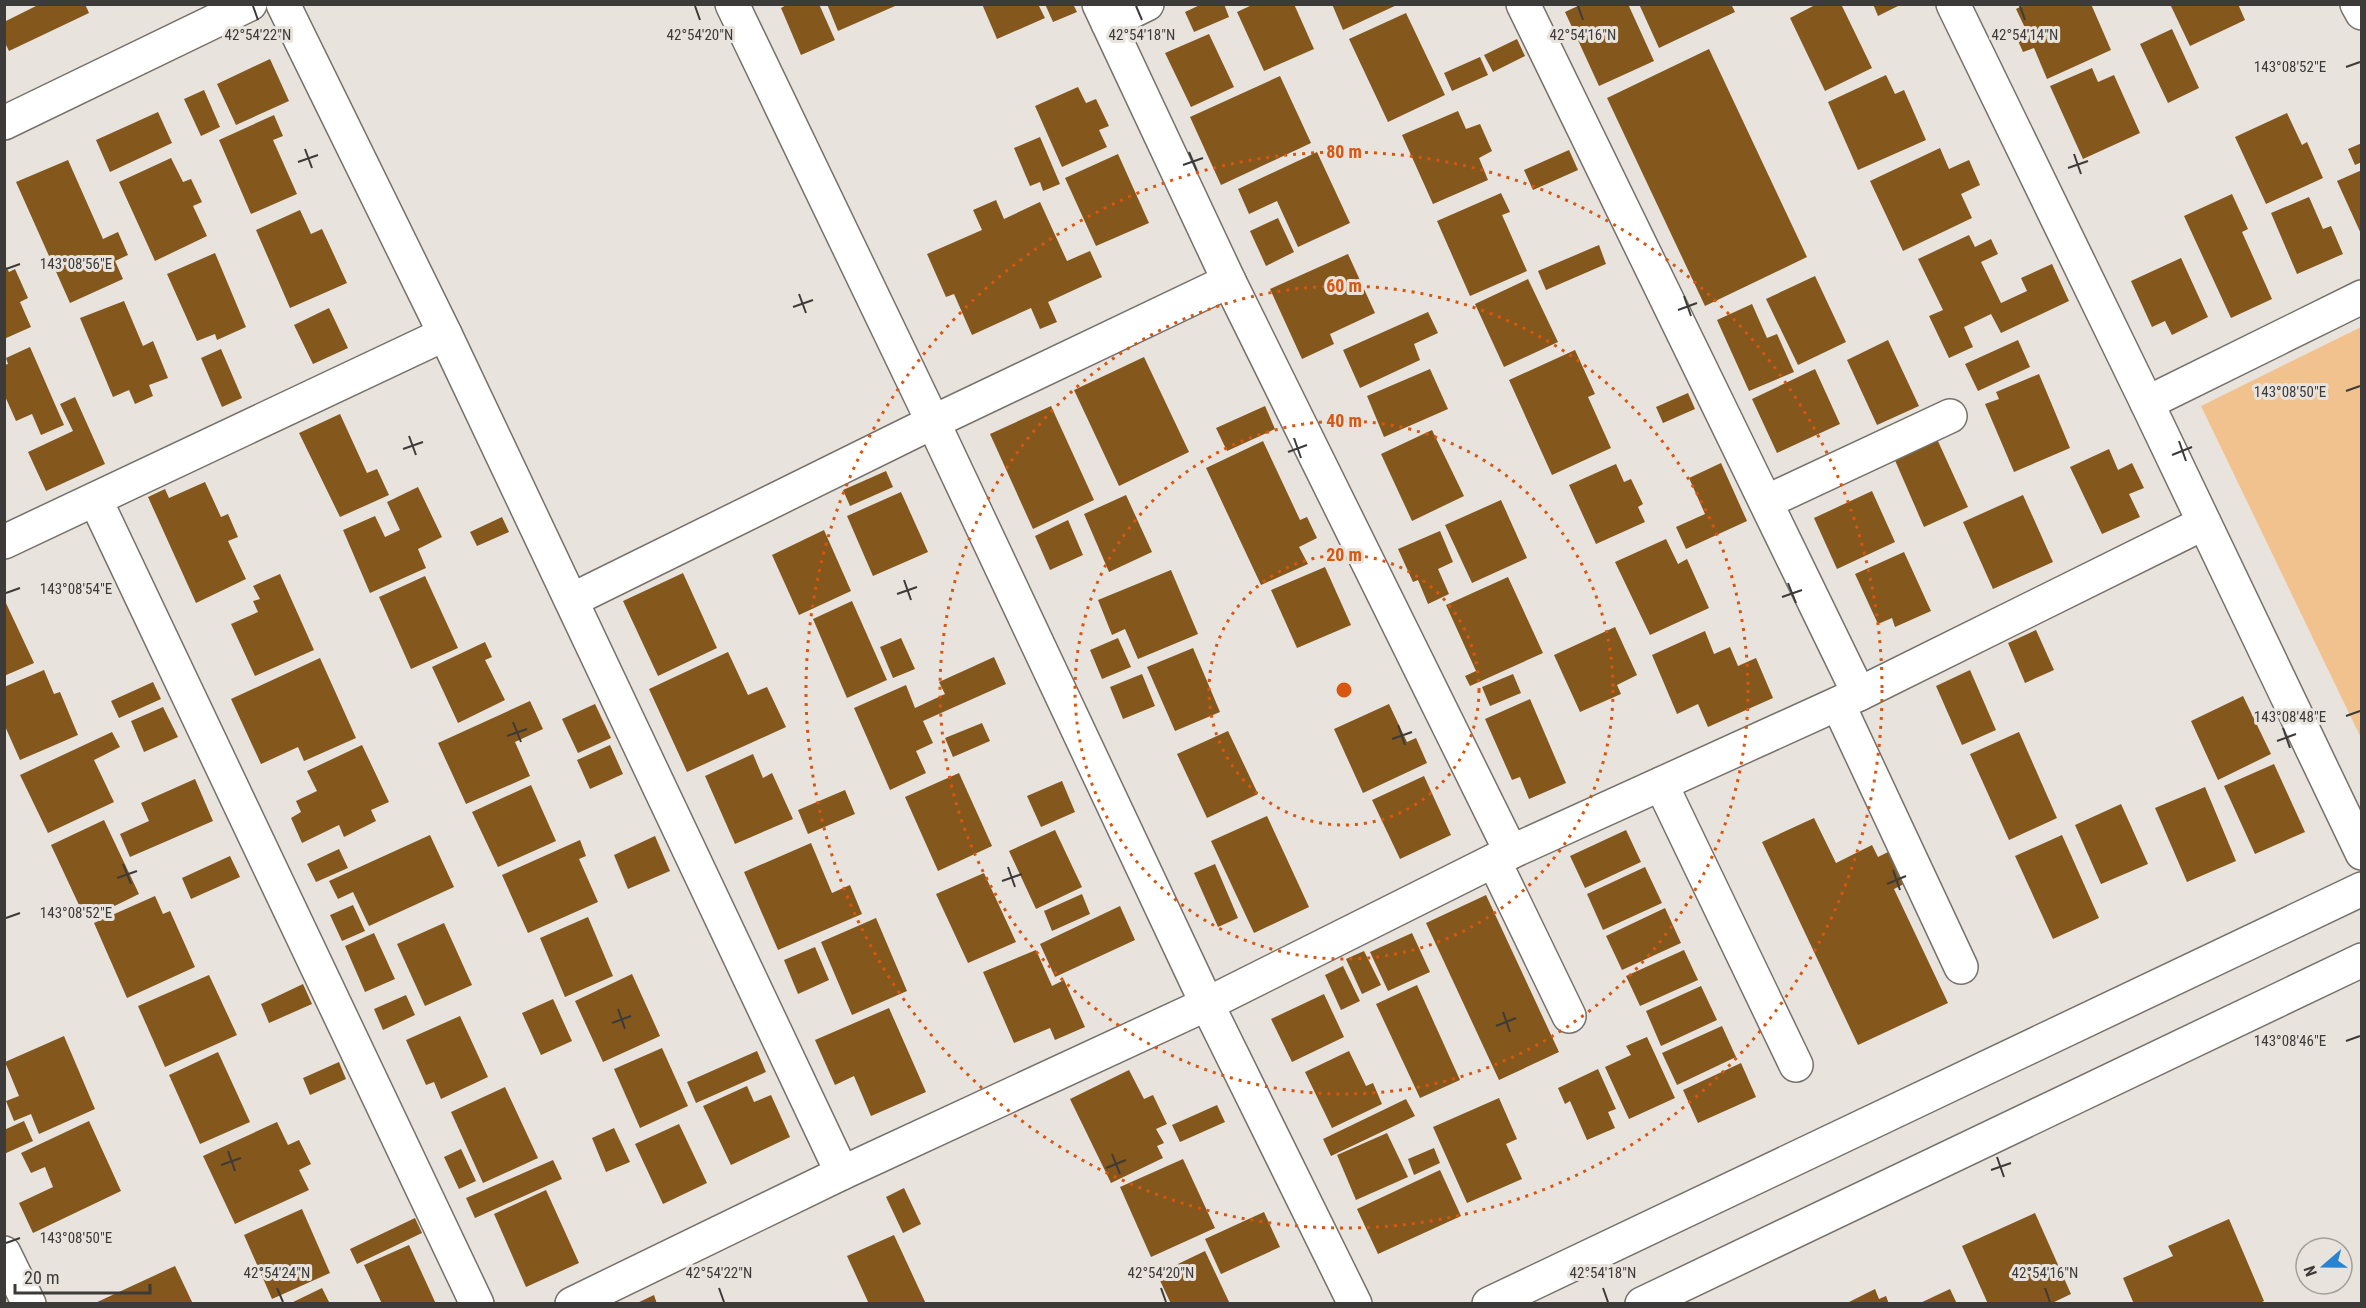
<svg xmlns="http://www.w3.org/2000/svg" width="2366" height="1308" font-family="'Roboto Condensed',sans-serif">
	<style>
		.green { fill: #f2c28e }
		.building { fill: #84571d }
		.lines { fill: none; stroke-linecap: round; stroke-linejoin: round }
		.minor-casing { stroke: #76716b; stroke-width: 36 }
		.minor { stroke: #fff; stroke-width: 33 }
		.ticks { fill: none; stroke: #3d3b39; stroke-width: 2 }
		.ring { fill: none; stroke: #d75610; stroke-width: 3; stroke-dasharray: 3 6 }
		.ticks-label { font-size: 15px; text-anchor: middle; fill: #3d3b39; stroke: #e9e3dd; stroke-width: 6; stroke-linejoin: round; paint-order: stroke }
		.centre { fill: #d75610; stroke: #e9e3dd; stroke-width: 3 }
		.ring-label { font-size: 18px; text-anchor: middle; font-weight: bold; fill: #d75610; stroke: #e9e3dd; stroke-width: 6; stroke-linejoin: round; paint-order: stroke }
	</style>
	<rect width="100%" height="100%" fill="#e9e3dd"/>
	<!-- green -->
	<polygon class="green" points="2361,327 2361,738 2201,406"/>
	<!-- building -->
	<g class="building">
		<polygon points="40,4 85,4 89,13 9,51 4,41 4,22"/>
		<polygon points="788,4 819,4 835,40 801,55 781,8"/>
		<polygon points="827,4 894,4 895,6 838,31"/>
		<polygon points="982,4 1038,4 1045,18 997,39"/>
		<polygon points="1045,4 1073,4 1077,12 1053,22"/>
		<polygon points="1202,4 1224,4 1229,17 1194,32 1185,12"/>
		<polygon points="1254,4 1294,4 1314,49 1264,71 1237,12"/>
		<polygon points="1332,4 1399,4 1343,30"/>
		<polygon points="1582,4 1628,4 1654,61 1599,86 1565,12"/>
		<polygon points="1639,4 1731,4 1735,12 1659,48"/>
		<polygon points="1817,4 1841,4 1872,68 1825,91 1790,18"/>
		<polygon points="1873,4 1902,4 1878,16"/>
		<polygon points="2026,4 2091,4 2111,50 2047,79 2034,48 2023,52 2015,34 2026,30 2016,9"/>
		<polygon points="2170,4 2238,4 2245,20 2190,46"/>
		<polygon points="1406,13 1445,95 1388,122 1349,39"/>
		<polygon points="2172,29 2199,88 2168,103 2140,44"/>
		<polygon points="1209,34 1234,87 1191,107 1165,53"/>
		<polygon points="1517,39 1525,56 1493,72 1484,55"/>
		<polygon points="1709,49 1807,257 1705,306 1607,98"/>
		<polygon points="1480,57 1488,75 1452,91 1444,73"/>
		<polygon points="270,59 289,101 236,125 217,84"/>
		<polygon points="2092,68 2098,82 2114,75 2140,133 2083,159 2050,86"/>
		<polygon points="1886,75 1895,94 1904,90 1926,140 1858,170 1828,102"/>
		<polygon points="1280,76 1311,143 1221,185 1190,117"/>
		<polygon points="1078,87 1086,103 1096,99 1109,126 1099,130 1107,147 1062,167 1035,106"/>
		<polygon points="204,90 220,127 201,136 184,99"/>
		<polygon points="1458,111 1466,129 1480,124 1492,151 1479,158 1488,180 1433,204 1402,135"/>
		<polygon points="158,112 172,143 110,172 96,140"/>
		<polygon points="2287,113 2302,145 2307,142 2323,178 2266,204 2235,137"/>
		<polygon points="274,115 283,136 273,140 297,194 251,214 219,140"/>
		<polygon points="1040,137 1060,184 1043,191 1040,182 1030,186 1014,148"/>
		<polygon points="2362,143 2362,162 2355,165 2348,149"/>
		<polygon points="1940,148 1949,169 1969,160 1980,185 1961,194 1972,218 1903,251 1870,181"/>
		<polygon points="1569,150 1578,170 1533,190 1524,170"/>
		<polygon points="1317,152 1350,223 1298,247 1277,201 1249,214 1238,189"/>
		<polygon points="1118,154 1149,223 1096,246 1065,178"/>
		<polygon points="171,158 183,182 191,179 202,202 193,206 207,236 155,261 119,182"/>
		<polygon points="68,160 103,239 118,232 128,255 115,261 123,279 70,303 16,182"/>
		<polygon points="2362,170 2362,236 2337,181"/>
		<polygon points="1501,193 1510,212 1502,215 1527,271 1470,296 1437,221"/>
		<polygon points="2232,194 2248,229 2242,232 2272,299 2231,318 2184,216"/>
		<polygon points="2309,197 2323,229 2331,226 2343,254 2297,274 2271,213"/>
		<polygon points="996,200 1004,219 1040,202 1067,261 1090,251 1102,277 1048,302 1057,322 1040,329 1031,308 972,335 954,294 946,297 927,254 982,230 973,210"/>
		<polygon points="300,210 311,234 322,229 347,283 290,308 256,230"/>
		<polygon points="1278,218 1294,252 1266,266 1250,231"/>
		<polygon points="1969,235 1975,247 1991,239 1998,254 1981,262 2001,303 2027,291 2021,278 2052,264 2069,301 2001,333 1991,314 1964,327 1973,347 1949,358 1929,316 1943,310 1918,259"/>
		<polygon points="1599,245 1606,264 1546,290 1538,271"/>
		<polygon points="215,253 246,327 217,340 215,334 197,341 167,274"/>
		<polygon points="1348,254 1375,313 1330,334 1334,344 1302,359 1270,289"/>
		<polygon points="2181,258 2208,317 2172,335 2165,321 2152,327 2131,281"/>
		<polygon points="4,263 9,272 15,269 28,298 20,302 31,327 4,339"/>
		<polygon points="1815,276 1846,342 1798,365 1766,299"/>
		<polygon points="1528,279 1558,342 1504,367 1475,304"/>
		<polygon points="124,301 143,346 153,341 168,378 149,385 153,396 135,404 129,390 113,397 80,318"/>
		<polygon points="1752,304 1767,338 1777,334 1794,372 1749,391 1717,320"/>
		<polygon points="329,308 348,348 313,364 294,325"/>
		<polygon points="1428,312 1438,333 1414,344 1420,360 1360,388 1343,350"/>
		<polygon points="1888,340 1919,406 1877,425 1847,360"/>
		<polygon points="2018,340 2030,367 1978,391 1965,364"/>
		<polygon points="30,347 64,425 41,435 32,414 16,421 4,394 4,365 8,364 6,358"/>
		<polygon points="221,349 242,398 222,407 201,358"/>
		<polygon points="1575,350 1595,394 1588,397 1611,448 1552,475 1509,380"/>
		<polygon points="1144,357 1189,452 1119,486 1074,390"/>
		<polygon points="1430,369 1448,409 1384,437 1367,396"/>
		<polygon points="1815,369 1840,424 1777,453 1752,399"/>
		<polygon points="2039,374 2070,448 2014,472 1985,404 1999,399 1996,392"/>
		<polygon points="1688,393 1695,409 1663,423 1656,407"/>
		<polygon points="75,397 105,464 46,491 28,452 73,431 60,404"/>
		<polygon points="1051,406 1094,500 1033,529 990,434"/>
		<polygon points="1265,406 1275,429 1227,451 1216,428"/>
		<polygon points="340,414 367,473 377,469 389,495 340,517 299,433"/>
		<polygon points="1432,430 1464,496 1412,521 1381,454"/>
		<polygon points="1937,439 1968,507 1924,527 1894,458"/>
		<polygon points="1263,441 1300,520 1307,517 1317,538 1299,547 1308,564 1261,585 1206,468"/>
		<polygon points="2109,449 2118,470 2132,463 2144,488 2129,494 2140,517 2102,534 2070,467"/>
		<polygon points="1721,463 1747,521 1686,549 1676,527 1705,514 1689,478"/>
		<polygon points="1616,464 1624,482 1631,479 1643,504 1638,507 1645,522 1596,544 1569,485"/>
		<polygon points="886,471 893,487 850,506 843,490"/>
		<polygon points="205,482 221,517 228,514 238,537 228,541 246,579 196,603 148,497 165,489 169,498"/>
		<polygon points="418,487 442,537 418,549 426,568 370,593 343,530 375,516 385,537 400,530 387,502"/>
		<polygon points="1872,491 1895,542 1837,569 1814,518"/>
		<polygon points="901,492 928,552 873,576 847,516"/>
		<polygon points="1126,495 1152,552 1109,572 1084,514"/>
		<polygon points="2023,495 2053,562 1993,589 1963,522"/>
		<polygon points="1501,500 1527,558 1472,583 1445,525"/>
		<polygon points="502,517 509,532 477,546 470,532"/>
		<polygon points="1068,520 1083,555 1050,570 1035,536"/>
		<polygon points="824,530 851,591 799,615 772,555"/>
		<polygon points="1440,531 1453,562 1438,569 1449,594 1428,604 1418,580 1413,582 1398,549"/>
		<polygon points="1666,539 1678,564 1687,559 1709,608 1650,635 1615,562"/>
		<polygon points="1904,552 1931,611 1895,627 1892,618 1878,624 1855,574"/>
		<polygon points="1325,567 1351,625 1297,648 1271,590"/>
		<polygon points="1171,570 1198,634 1138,659 1125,629 1112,635 1098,600"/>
		<polygon points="683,573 717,648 658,676 623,601"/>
		<polygon points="280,574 314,650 255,676 231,624 258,612 253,601 260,599 253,586"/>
		<polygon points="425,576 458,648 411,669 379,597"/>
		<polygon points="1508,577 1543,653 1470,686 1465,676 1476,671 1446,605"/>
		<polygon points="4,599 34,663 4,676"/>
		<polygon points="852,601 887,680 847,698 813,619"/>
		<polygon points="1615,627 1637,675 1617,685 1621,694 1580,712 1554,655"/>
		<polygon points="2036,630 2054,670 2025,683 2008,643"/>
		<polygon points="1705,631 1714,654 1730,647 1738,666 1756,658 1773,698 1708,727 1698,704 1677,714 1652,655"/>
		<polygon points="901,638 915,669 893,678 880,647"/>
		<polygon points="1118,638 1131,667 1102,679 1090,650"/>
		<polygon points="485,642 492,657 485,660 505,700 458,723 432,667"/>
		<polygon points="1193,648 1220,712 1175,731 1147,667"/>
		<polygon points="728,652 748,695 767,687 786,727 687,772 649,689"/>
		<polygon points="994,657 1006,684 923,721 933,743 916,751 926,773 890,790 854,708 906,685 915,708 945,694 939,682"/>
		<polygon points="320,658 356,738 304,761 298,747 261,764 231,699"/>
		<polygon points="44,670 54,694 60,692 78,735 20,760 4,724 4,687"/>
		<polygon points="1970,670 1996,730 1962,745 1936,686"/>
		<polygon points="1142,674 1155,706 1123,719 1110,687"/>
		<polygon points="1513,674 1521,693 1490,706 1482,687"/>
		<polygon points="153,682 161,699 119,718 111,701"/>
		<polygon points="2243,696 2271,754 2218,780 2191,721"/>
		<polygon points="1530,699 1566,783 1529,799 1520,777 1512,780 1485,719"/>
		<polygon points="530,701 543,729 515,742 530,776 466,804 438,743"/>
		<polygon points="595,704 611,738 578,753 562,719"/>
		<polygon points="1389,704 1407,742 1416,738 1427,763 1363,793 1334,729"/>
		<polygon points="163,707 178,737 144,752 131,721"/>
		<polygon points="982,723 990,741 953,757 945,738"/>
		<polygon points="1228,731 1258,794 1207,818 1177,754"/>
		<polygon points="112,732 120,747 94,760 114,802 48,833 20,775"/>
		<polygon points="2019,732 2057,818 2009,840 1970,754"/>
		<polygon points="362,745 389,802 371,810 376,821 344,837 339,825 302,843 291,818 301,812 296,801 317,791 307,771"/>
		<polygon points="610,745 623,774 590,789 577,760"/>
		<polygon points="753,754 763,778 772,773 793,819 735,844 705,776"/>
		<polygon points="2274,764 2305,832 2255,854 2224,786"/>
		<polygon points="959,773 992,846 938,871 905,797"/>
		<polygon points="1424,776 1451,835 1400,859 1372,800"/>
		<polygon points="195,779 213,821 130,857 120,834 149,821 141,803"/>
		<polygon points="1062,781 1075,812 1041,827 1027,796"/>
		<polygon points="531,785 556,841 498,867 472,812"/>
		<polygon points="2205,787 2236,861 2187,882 2155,808"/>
		<polygon points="845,790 855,814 808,834 798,810"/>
		<polygon points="2121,804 2148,864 2101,884 2075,825"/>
		<polygon points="1267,816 1309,907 1254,933 1211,841"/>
		<polygon points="1814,818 1836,863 1872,845 1878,857 1890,851 1906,883 1894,889 1948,1003 1858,1045 1762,842"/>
		<polygon points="104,820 139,894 86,920 51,845"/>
		<polygon points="1055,830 1082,887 1036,909 1009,851"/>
		<polygon points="1626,830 1641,862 1585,888 1570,856"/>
		<polygon points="430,835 454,887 369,926 353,892 338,899 329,881"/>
		<polygon points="2062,835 2099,918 2053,939 2015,856"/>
		<polygon points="655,836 670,871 628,889 614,855"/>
		<polygon points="580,840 586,856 579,859 598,902 528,933 502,875"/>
		<polygon points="811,843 832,893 850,885 862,914 778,950 744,872"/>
		<polygon points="339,849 348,868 316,882 307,864"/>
		<polygon points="230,856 240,877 191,899 182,878"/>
		<polygon points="1215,864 1238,918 1218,927 1194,873"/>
		<polygon points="1645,867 1662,903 1603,930 1587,894"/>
		<polygon points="984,873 1016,942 968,963 936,894"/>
		<polygon points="1082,894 1090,914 1052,931 1044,911"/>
		<polygon points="1486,895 1559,1052 1499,1080 1426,923"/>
		<polygon points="155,896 163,914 170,911 195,967 127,998 94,923"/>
		<polygon points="353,905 365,931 342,941 330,915"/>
		<polygon points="1120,906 1135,940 1055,977 1040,944"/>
		<polygon points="1665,908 1681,943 1622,970 1606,936"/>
		<polygon points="588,917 613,976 565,997 540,938"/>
		<polygon points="876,918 907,991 852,1015 821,942"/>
		<polygon points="444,923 472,985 425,1006 397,944"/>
		<polygon points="374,933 395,979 365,992 345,946"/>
		<polygon points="1412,933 1430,972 1388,991 1370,952"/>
		<polygon points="815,947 829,980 798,994 784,960"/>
		<polygon points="1036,950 1052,986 1064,980 1085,1027 1055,1040 1050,1028 1014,1043 983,972"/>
		<polygon points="1684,950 1698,980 1640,1006 1626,976"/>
		<polygon points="1364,951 1381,985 1362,994 1346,959"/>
		<polygon points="1343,966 1360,1001 1341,1010 1325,975"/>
		<polygon points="632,974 660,1036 603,1062 575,1001"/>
		<polygon points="209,975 237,1035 165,1067 138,1006"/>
		<polygon points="303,984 312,1004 269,1023 261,1004"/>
		<polygon points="1417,985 1460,1080 1420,1098 1376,1004"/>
		<polygon points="1701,986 1717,1020 1661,1046 1646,1011"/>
		<polygon points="1324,994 1344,1037 1292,1062 1271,1019"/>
		<polygon points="406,995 415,1015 383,1030 374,1009"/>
		<polygon points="553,999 572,1041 541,1055 522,1013"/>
		<polygon points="889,1008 926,1092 871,1116 854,1076 835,1085 815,1040"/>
		<polygon points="460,1016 488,1077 441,1099 434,1082 426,1085 406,1040"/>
		<polygon points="1722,1026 1736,1057 1677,1085 1662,1053"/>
		<polygon points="64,1036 95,1109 39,1134 31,1114 14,1121 6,1101 19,1096 5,1062"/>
		<polygon points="1647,1037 1675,1098 1629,1119 1605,1067 1631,1055 1626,1046"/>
		<polygon points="662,1048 688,1106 640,1128 614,1069"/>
		<polygon points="757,1051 766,1072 696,1103 687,1082"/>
		<polygon points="1349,1051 1366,1086 1373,1083 1382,1104 1332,1128 1305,1072"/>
		<polygon points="218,1052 250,1122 200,1144 169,1075"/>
		<polygon points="339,1062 346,1079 310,1095 303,1078"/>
		<polygon points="1741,1063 1756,1097 1698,1123 1683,1090"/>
		<polygon points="1598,1069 1616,1109 1608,1112 1615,1128 1587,1140 1570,1101 1565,1104 1558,1088"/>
		<polygon points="1129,1070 1144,1099 1153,1095 1167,1124 1156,1129 1164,1143 1157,1146 1163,1158 1111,1183 1070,1099"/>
		<polygon points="747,1086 754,1102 771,1095 790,1137 731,1165 703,1106"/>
		<polygon points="505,1087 538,1158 483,1183 451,1112"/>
		<polygon points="1499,1098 1517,1139 1506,1144 1522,1179 1467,1203 1433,1127"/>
		<polygon points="1406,1099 1415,1116 1331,1156 1323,1139"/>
		<polygon points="1217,1105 1225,1122 1180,1142 1172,1125"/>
		<polygon points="24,1121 33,1141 4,1154 4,1130"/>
		<polygon points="89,1121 121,1191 33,1233 19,1203 53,1187 45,1167 31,1173 21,1153"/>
		<polygon points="277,1122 288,1145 299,1140 311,1164 299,1170 309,1190 235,1224 203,1156"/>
		<polygon points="679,1124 707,1183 663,1204 635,1144"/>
		<polygon points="614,1128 630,1162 606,1172 592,1138"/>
		<polygon points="1387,1133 1408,1177 1356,1200 1337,1155"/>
		<polygon points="1434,1148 1440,1163 1414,1175 1408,1159"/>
		<polygon points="461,1149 476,1181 459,1189 444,1157"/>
		<polygon points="1183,1159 1215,1228 1151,1257 1120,1187"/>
		<polygon points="553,1160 562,1179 475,1218 466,1198"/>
		<polygon points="1440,1170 1461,1216 1378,1254 1357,1209"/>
		<polygon points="904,1188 921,1224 903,1233 886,1197"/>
		<polygon points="546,1190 579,1263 526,1287 494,1214"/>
		<polygon points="302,1209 330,1273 272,1299 244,1235"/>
		<polygon points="1264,1212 1280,1247 1221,1274 1205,1239"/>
		<polygon points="2035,1213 2071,1294 2050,1304 1988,1304 1962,1246"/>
		<polygon points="415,1218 422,1233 357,1264 350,1249"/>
		<polygon points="2229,1219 2264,1301 2258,1304 2134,1304 2123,1278 2173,1256 2168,1246"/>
		<polygon points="894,1235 926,1304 869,1304 847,1256"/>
		<polygon points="409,1245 436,1304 382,1304 364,1265"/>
		<polygon points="1205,1251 1230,1304 1171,1304 1157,1274"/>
		<polygon points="175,1266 193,1304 93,1304"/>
		<polygon points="322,1288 330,1304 289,1304"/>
		<polygon points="1875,1289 1879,1299 1886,1296 1889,1304 1845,1304"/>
		<polygon points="1950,1289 1957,1304 1918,1304"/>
		<polygon points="654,1295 657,1304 635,1304"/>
	</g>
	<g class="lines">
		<!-- minor casing -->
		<g class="minor-casing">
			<g id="minor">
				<polyline points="283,4 445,334 842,1173"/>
				<polyline points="732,4 933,422 1207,1004 1355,1304"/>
				<polyline points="1099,4 1229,281 1511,852"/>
				<polyline points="1523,4 1859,694"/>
				<polyline points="1953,4 2147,403 2362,853"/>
				<polyline points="2357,4 2362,13"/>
				<polyline points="1108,23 1147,4"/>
				<polyline points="4,123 250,4"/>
				<polyline points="2147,403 2362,297"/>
				<polyline points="96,501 477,1304"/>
				<polyline points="1766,502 1950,416"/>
				<polyline points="4,542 445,334"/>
				<polyline points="572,600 933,422 1229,281"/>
				<polyline points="1838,704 1961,967"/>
				<polyline points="1661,784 1796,1065"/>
				<polyline points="1494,861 1569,1016"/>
				<polyline points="4,1253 29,1304"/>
				<polyline points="572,1304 842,1173 1207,1004 1511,852 1859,694 2204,523"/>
				<polyline points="1489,1304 2362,889"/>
				<polyline points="1642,1304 2362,960"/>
			</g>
		</g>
		<!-- minor -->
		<use href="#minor" class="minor"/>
	</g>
	<!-- ticks -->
	<path class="ticks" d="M 253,6 L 258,20M 695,6 L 700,20M 1136,6 L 1142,20M 1578,6 L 1583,20M 2020,6 L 2025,20M 2346,67 L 2360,62M 305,149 L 312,168M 1189,152 L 1197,171M 2074,154 L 2081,174M 298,162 L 318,155M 1183,165 L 1203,158M 2068,168 L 2088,161M 6,269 L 20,264M 799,294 L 806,313M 1684,296 L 1691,316M 793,307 L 813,300M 1678,310 L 1697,303M 2346,391 L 2360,386M 409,436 L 416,455M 1294,438 L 1301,458M 2179,441 L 2186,461M 403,449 L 423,442M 1288,452 L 1307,445M 2172,455 L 2192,447M 904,580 L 911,600M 1788,583 L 1796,603M 6,593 L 20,588M 897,594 L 917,587M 1782,597 L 1802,590M 2346,716 L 2360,711M 513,722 L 521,742M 1398,725 L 1405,745M 2283,728 L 2290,748M 507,736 L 527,729M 1392,739 L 1412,732M 2277,741 L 2296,734M 123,864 L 131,884M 1008,867 L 1015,887M 1893,870 L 1900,890M 117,878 L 137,871M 1002,881 L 1022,874M 1887,884 L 1906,876M 6,918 L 20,913M 618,1009 L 625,1029M 1503,1012 L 1510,1032M 612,1023 L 631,1016M 1496,1026 L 1516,1018M 2346,1041 L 2360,1036M 228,1151 L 235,1171M 1112,1154 L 1120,1174M 1997,1157 L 2004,1177M 221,1165 L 241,1158M 1106,1168 L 1126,1160M 1991,1170 L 2011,1163M 6,1243 L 20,1238M 277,1288 L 283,1302M 719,1288 L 724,1302M 1161,1288 L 1166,1302M 1603,1288 L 1608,1302M 2045,1288 L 2050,1302"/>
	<!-- distance rings -->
	<g class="ring">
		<circle cx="1344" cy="690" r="135"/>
		<circle cx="1344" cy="690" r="269"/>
		<circle cx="1344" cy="690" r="404"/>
		<circle cx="1344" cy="690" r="538"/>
	</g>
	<g class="ticks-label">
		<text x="258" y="40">42°54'22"N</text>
		<text x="700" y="40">42°54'20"N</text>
		<text x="1142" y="40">42°54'18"N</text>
		<text x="1583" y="40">42°54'16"N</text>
		<text x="2025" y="40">42°54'14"N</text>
		<text x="2290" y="72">143°08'52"E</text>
		<text x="76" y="269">143°08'56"E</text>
		<text x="2290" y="397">143°08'50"E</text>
		<text x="76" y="594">143°08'54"E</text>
		<text x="2290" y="722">143°08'48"E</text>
		<text x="76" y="918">143°08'52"E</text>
		<text x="2290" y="1046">143°08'46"E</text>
		<text x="76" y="1243">143°08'50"E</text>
		<text x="277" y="1278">42°54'24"N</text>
		<text x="719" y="1278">42°54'22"N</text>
		<text x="1161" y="1278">42°54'20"N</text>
		<text x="1603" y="1278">42°54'18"N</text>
		<text x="2045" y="1278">42°54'16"N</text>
	</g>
	<circle cx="1344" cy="690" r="9" class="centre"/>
	<g class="ring-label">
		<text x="1344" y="158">80 m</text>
		<text x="1344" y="292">60 m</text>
		<text x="1344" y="427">40 m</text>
		<text x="1344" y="561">20 m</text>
	</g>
	<!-- border -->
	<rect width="2366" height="1308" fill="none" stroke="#3d3b39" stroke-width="12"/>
	<!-- north arrow -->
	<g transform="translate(2324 1266) rotate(250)"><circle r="28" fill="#e9e3dd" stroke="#a4a09b" stroke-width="1.5"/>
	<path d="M0-4.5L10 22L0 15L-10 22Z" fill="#2883d0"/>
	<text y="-9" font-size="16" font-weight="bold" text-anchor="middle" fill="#3d3b39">N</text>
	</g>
	<!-- scale -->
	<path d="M15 1284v9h135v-9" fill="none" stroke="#3d3b39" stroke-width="3"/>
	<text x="24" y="1284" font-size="18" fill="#3d3b39" stroke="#e9e3dd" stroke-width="4.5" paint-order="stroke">20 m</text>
</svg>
